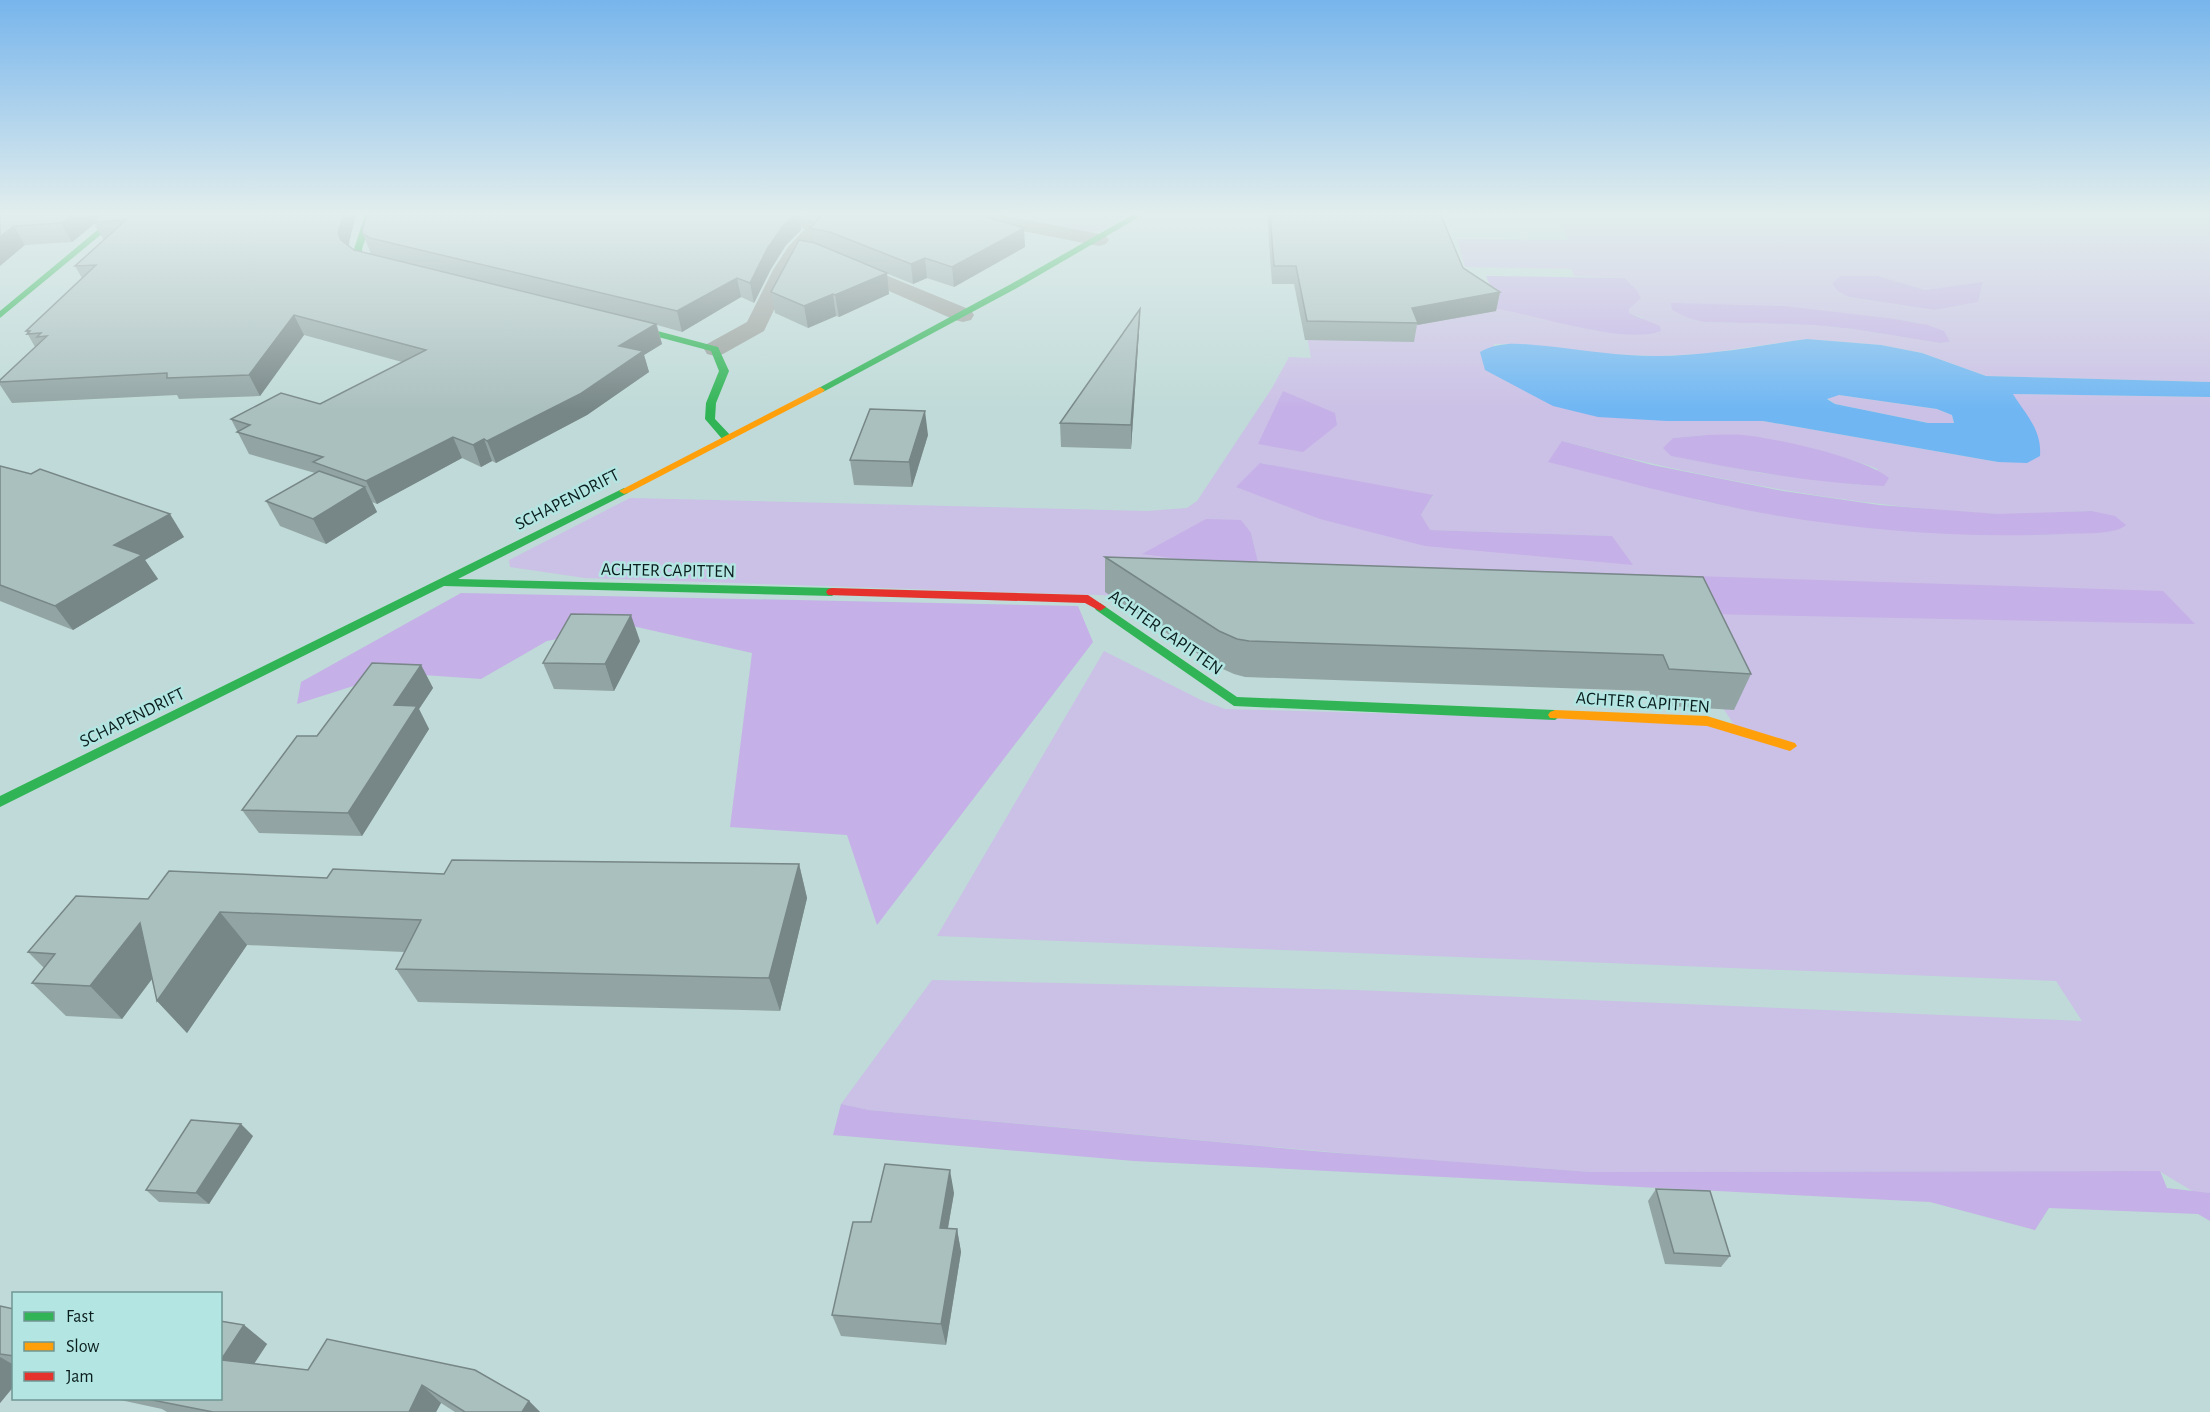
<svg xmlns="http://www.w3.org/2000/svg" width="2210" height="1412" font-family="'Alegreya Sans',sans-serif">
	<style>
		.green { fill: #cbc0e6; fill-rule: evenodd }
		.forest { fill: #c5b0e7 }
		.water { fill: #6fb6f3; fill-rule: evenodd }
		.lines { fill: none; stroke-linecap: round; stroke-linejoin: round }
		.street { fill: #999f9b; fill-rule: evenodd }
		.fast { fill: #30b455; fill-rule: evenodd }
		.slow { fill: #ff9f0a; fill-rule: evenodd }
		.jam { fill: #e5322d; fill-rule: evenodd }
		.wall { fill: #92a5a4 }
		.shaded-wall { fill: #778686 }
		.building { fill: #aac0bf; stroke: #778686; stroke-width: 1.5 }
		.labels { text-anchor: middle; stroke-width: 5; stroke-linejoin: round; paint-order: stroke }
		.street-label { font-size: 18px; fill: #0a1e1d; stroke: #b3e6e2 }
	</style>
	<rect width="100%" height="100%" fill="#bfdad8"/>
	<!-- green -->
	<g class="green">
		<polygon points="1038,213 1128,213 1101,230 1080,234 1023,220"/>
		<path d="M 1554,213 L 1912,216 L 1910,213 L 2210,213 L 2210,382 L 1986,376 L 1922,353 L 1881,345 L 1807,339 L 1702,354 L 1658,356 L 1605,354 L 1521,344 L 1494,344 L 1495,375 L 1510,382 L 1667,421 L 1763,421 L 1998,462 L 2012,394 L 2210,397 L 2210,1193 L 2194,1192 L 2159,1171 L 1591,1172 L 1364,1155 L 869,1110 L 841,1104 L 932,980 L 1355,990 L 2082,1021 L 2056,981 L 937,936 L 1104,651 L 1201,700 L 1225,709 L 1733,723 L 1659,613 L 1258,562 L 1251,533 L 1143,553 L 1186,560 L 1186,598 L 585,578 L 510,567 L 509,560 L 630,498 L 1147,511 L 1187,508 L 1197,501 L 1272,388 L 1289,357 L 1311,358 L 1303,313 L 1485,307 L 1510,309 L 1596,331 L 1644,318 L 1629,313 L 1624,278 L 1574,276 L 1571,269 L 1465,267 L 1457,239 L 1569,240 ZM 1840,276 L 1878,276 L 1925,290 L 1983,283 L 1978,302 L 1935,310 L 1849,297 ZM 1896,319 C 1914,323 1941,323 1950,342 L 1940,343 L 1853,329 L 1812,325 L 1704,322 ZM 1706,435 C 1764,435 1823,449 1878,469 L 1861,485 L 1761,473 L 1672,456 L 1664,448 L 1673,438 ZM 1562,441 C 1705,479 1848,506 1996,514 C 2027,515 2059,512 2091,511 L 2102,532 L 2043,535 L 1893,530 L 1757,512 L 1697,500 ZM 1260,463 L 1433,496 L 1421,515 L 1429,530 L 1612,536 L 1425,546 Z"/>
		<polygon points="1839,395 1937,409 1952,415 1954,424 1928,423 1835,404 1827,398"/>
	</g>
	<!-- forest -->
	<g class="forest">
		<path d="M 1486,276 L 1624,278 L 1636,289 L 1641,298 L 1629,309 L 1629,313 L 1660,326 L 1661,331 C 1622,346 1530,312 1485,307 L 1493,292 Z"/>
		<polygon points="1840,276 1878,276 1925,290 1983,282 1978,302 1935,310 1849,297 1838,291 1832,284"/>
		<polygon points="1671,303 1784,306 1896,319 1928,325 1944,331 1950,342 1940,343 1853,329 1812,325 1704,322 1688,318 1672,310"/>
		<polygon points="1283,391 1335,413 1337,425 1303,452 1258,444"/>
		<path d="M 1706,435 C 1718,435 1731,434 1743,435 C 1779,439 1862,457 1889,478 L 1884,486 C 1812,483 1742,470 1671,456 L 1663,448 L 1673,438 Z"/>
		<path d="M 1562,441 L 1652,465 L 1783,491 L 1879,505 L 1998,514 L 2091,511 L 2115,516 L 2126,525 C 2116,535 2079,533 2064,534 C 1962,539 1856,530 1756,512 C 1686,499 1617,479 1548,462 Z"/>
		<polygon points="1260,463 1433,495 1421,515 1430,530 1612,536 1633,565 1425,546 1320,519 1236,487"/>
		<polygon points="1206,519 1241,520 1251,533 1258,562 2163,591 2195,624 1659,613 1186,598 1186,560 1142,554"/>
		<polygon points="461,593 1078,606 1093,642 877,925 847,835 730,827 752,653 628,625 547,641 481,679 394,673 297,704 301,682"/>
		<polygon points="841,1104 869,1110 1325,1152 1591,1172 2160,1171 2167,1188 2210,1193 2210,1221 2198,1214 2049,1208 2035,1230 1930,1202 1134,1161 833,1135"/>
	</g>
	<!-- water -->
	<path class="water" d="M 1807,339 L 1881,345 L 1922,353 L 1986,376 L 2210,382 L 2210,397 L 2013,394 C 2025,414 2042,429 2040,456 L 2027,463 L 1998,462 L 1763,421 L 1667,421 L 1598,417 L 1553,406 L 1485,370 L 1480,352 C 1501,340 1523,344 1546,346 C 1583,350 1619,356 1656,356 C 1707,356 1757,346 1807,339 ZM 1839,395 L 1937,409 L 1952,415 L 1954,423 L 1928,423 L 1835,404 L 1827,399 Z"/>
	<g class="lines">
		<!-- street -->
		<g class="street">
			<polygon points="759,213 790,213 825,223 828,227 803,254 793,270 764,331 723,354 715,356 707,354 704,349 707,344 747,322 773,270 788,247 805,229 761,217"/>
			<polygon points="952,213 991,213 1099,234 1106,236 1109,240 1106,244 1099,246 961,219 954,217"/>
			<polygon points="846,259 971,310 974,315 971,320 963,322 955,320 839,269 836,265 839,261"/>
		</g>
		<!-- fast -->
		<g class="fast">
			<polygon points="118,213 127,213 0,318 0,311"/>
			<polygon points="362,213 370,213 372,218 362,249 363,257 397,267 397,271 391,271 355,258 354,249 364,218"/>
			<polygon points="1136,213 1146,213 1017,288 823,392 815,390 1011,284"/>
			<polygon points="616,320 718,347 729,371 716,403 715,419 731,436 731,440 723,440 705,419 706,403 719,371 711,351 613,325 611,323"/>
			<polygon points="624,488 629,491 628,493 458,579 832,588 838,592 832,596 444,586 0,807 0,796"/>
			<polygon points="1100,603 1237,697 1555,710 1562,715 1555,720 1234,706 1096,610 1094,607"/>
		</g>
		<!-- slow -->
		<g class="slow">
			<polygon points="820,387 825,390 823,392 628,493 624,494 619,491"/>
			<polygon points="1555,710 1707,716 1795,743 1797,746 1790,751 1707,726 1550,718 1548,715 1550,712"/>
		</g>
		<!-- jam -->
		<polygon class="jam" points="832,588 1088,595 1106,607 1100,611 1085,603 828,595 826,592 828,589"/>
	</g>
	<!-- wall -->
	<g class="wall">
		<polygon points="0,213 356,213 348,245 354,250 371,254 363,234 368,213 798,213 801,230 786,245 771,269 754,303 741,297 682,332 657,325 662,344 644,355 649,372 587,415 496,463 492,461 481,467 462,458 377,504 372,502 377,512 326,544 280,526 266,501 315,473 249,454 231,419 320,404 402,362 304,335 260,396 179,399 177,395 12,403 0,385 0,380 35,347 26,331 82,278 75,266 104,240 94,224 72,242 25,245"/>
		<polygon points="798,213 987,213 987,217 1025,247 954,287 927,278 913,284 881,271 889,294 839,317 836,316 808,328 775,313 771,292 813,243 810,228 821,217 817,219"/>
		<polygon points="1267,213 1440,213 1463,268 1500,292 1496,311 1417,325 1414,342 1305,340 1294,284 1272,284"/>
		<polygon points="1140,309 1139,331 1131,449 1061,447 1060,423"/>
		<polygon points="928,435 912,487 854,485 850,460"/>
		<polygon points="0,466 184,537 145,560 158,579 73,630 0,601"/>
		<polygon points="1105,557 1703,577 1751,674 1734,710 1654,705 1649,691 1245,677 1234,674 1216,666 1105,592"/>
		<polygon points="640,641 614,691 554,689 543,663"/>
		<polygon points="421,665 433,688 419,709 429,729 362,836 259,833 242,810 317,736"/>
		<polygon points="799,864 807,898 780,1011 418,1002 396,969 404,952 247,945 187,1033 157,1001 152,979 122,1019 66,1016 32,983 44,968 28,952 148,899 327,878"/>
		<polygon points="253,1136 209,1204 159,1202 146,1190"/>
		<polygon points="1656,1189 1730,1256 1721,1267 1665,1264 1648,1201"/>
		<polygon points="954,1193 948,1228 957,1229 961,1252 946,1345 841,1336 832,1315 871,1222"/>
		<polygon points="0,1306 14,1309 14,1386 0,1403"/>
		<polygon points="244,1325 267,1344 254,1363 529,1401 540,1412 455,1412 441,1403 436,1412 167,1412 162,1409 111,1398 220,1398"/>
	</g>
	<!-- shaded-wall -->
	<g class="shaded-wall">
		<polygon points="74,213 107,213 93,222 94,224 72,242 61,223"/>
		<polygon points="344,213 356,213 347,252 338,233"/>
		<polygon points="796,213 798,213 801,230 786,245 771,269 754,303 750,283 767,249 783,226"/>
		<polygon points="816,213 829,213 817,219"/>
		<polygon points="974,213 987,213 988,226"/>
		<polygon points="14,226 25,245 0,266 0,237"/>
		<polygon points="1024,228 1025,247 954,287 952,267"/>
		<polygon points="925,258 927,278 913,284 911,264"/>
		<polygon points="887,273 889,294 839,317 835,295"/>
		<polygon points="737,278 741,297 682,332 677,311"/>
		<polygon points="1500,292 1496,311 1417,325 1418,323 1412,308"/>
		<polygon points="833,294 836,316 808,328 804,306"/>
		<polygon points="1140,309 1139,331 1131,449 1131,425"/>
		<polygon points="294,315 304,335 260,396 249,375"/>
		<polygon points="656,324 662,344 644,355 649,372 587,415 496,463 487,441 619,346"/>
		<polygon points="925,411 928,435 912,487 909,462"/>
		<polygon points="453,437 462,458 377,504 366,481"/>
		<polygon points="484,439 492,461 481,467 473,445"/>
		<polygon points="365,487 377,512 326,544 313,519"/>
		<polygon points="170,514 184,537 145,560 158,579 73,630 55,606 114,545"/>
		<polygon points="631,615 640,641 614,691 605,664"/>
		<polygon points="421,665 433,688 419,709 429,729 362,836 348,813 394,705"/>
		<polygon points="799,864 807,898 780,1011 769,978"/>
		<polygon points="220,912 247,945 187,1033 157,1001"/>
		<polygon points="140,923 169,956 122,1019 90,986"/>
		<polygon points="241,1124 253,1136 209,1204 196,1193"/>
		<polygon points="950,1170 954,1193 944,1250 940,1228"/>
		<polygon points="957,1229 961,1252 946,1345 941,1324"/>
		<polygon points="244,1325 267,1344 245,1378 221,1360"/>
		<polygon points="0,1357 14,1365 14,1386 0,1403"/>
		<polygon points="422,1385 441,1403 436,1412 409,1412"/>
		<polygon points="529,1401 540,1412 522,1412"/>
	</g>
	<!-- building -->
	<g class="building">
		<polygon points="0,213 74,213 61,223 14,226 0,237"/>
		<polygon points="103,213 344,213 338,233 341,240 354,250 656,324 619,346 643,351 580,394 487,441 484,439 473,445 453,437 366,481 313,462 323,457 237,432 250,425 231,419 281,393 320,404 426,350 294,315 249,375 167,378 167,373 0,382 0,380 47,336 37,337 41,333 27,334 30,331 26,331 96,265 75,266 126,220 93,222"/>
		<polygon points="368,213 796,213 783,226 767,249 750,283 737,278 677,311 370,238 363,234 362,230"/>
		<polygon points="826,213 974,213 1024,228 952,267 925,258 911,264 830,232 810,228 823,214"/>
		<polygon points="1270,213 1440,213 1463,268 1500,292 1412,308 1418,323 1307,321 1296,266 1274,266"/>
		<polygon points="799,240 815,243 887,273 835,295 833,294 804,306 771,292"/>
		<polygon points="1140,309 1131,425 1060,423"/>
		<polygon points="870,409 925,411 909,462 850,460"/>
		<polygon points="0,466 31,474 40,469 170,514 114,545 142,555 55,606 0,585"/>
		<polygon points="319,471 365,487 313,519 266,501"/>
		<polygon points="1105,557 1703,577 1751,674 1669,669 1663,655 1249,641 1237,639 1219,631"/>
		<polygon points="571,614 631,615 605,664 543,663"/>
		<polygon points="372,663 421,665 394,705 417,706 348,813 242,810 297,736 317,736"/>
		<polygon points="452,860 799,864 769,978 396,969 421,920 220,912 157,1001 140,923 90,986 32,983 55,954 28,952 76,896 148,899 169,871 327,878 333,869 444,874"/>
		<polygon points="191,1120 241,1124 196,1193 146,1190"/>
		<polygon points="885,1164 950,1170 940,1228 957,1229 941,1324 832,1315 853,1222 871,1222"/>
		<polygon points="1656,1189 1710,1191 1730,1256 1674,1253"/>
		<polygon points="0,1306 14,1309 14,1356 0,1354"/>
		<polygon points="220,1321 244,1325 221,1360 308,1370 327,1339 475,1370 529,1401 522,1412 465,1412 422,1385 409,1412 213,1412 147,1399 220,1398"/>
	</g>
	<!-- sky -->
	<linearGradient id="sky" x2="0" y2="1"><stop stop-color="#77b5ec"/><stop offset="0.52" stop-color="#e2eeed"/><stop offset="1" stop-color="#e2eeed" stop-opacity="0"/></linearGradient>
	<rect width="2210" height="411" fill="url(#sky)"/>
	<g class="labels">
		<!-- street labels -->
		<g class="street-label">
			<text transform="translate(567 499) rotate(-27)" y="6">SCHAPENDRIFT</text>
			<text transform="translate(668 570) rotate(1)" y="6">ACHTER CAPITTEN</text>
			<text transform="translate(1166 632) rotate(35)" y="6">ACHTER CAPITTEN</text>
			<text transform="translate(1643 702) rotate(4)" y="6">ACHTER CAPITTEN</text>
			<text transform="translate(132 717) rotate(-26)" y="6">SCHAPENDRIFT</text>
		</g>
	</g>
	<!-- legend -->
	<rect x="12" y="1292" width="210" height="108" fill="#b3e6e2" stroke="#6f9693" stroke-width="1.5"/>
	<rect x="24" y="1312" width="30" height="9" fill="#30b455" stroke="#6f9693" stroke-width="1.5"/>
	<text x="66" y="1322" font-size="18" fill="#0a1e1d">Fast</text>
	<rect x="24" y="1342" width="30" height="9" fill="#ff9f0a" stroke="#6f9693" stroke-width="1.5"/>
	<text x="66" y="1352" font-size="18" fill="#0a1e1d">Slow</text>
	<rect x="24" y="1372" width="30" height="9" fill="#e5322d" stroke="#6f9693" stroke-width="1.5"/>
	<text x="66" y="1382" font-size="18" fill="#0a1e1d">Jam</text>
</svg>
